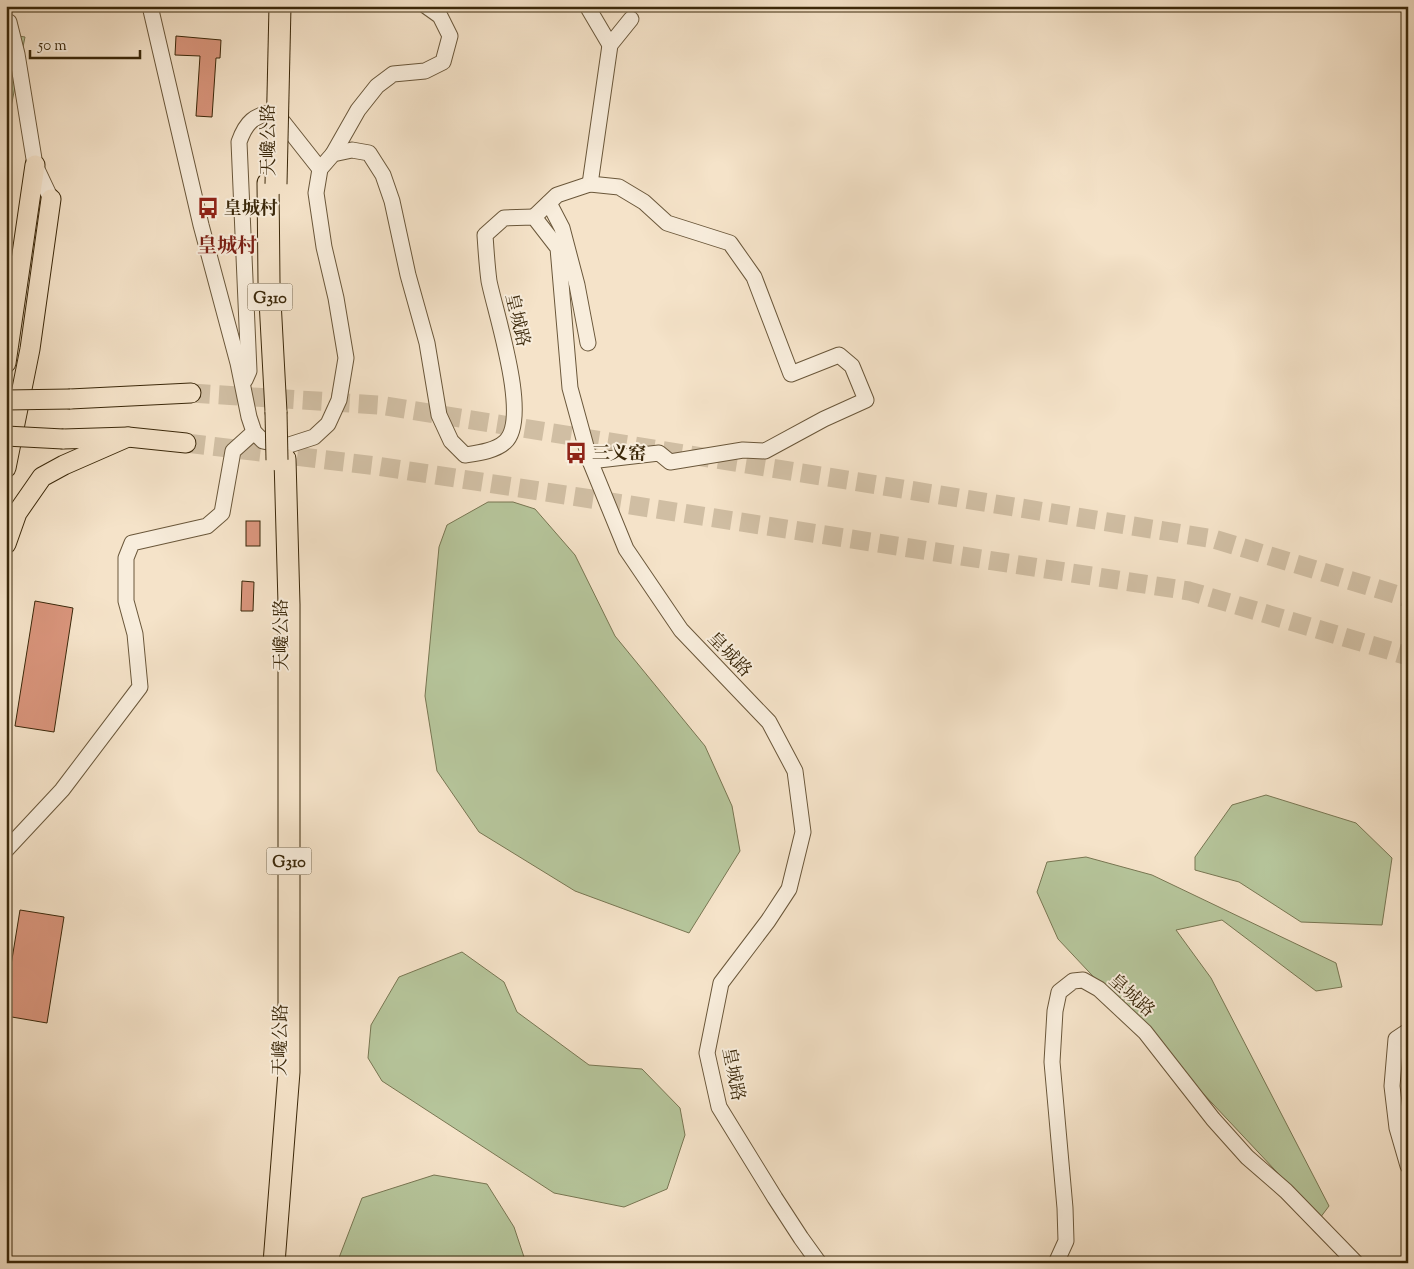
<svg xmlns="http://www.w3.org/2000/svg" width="1414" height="1269" font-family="'Sorts Mill Goudy','Noto Serif SC',serif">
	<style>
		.green { fill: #b6c59b; stroke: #787652 }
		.building { fill: #d9957c; stroke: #3b280a }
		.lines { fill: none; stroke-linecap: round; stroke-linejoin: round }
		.major-tunnel { stroke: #d0bea3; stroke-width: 19; stroke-dasharray: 19 9; stroke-linecap: butt }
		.minor-casing { stroke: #6a573a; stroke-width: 17 }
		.major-casing { stroke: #3b280a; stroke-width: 21 }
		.highway-casing { stroke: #3b280a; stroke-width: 23 }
		.minor { stroke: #f8eddc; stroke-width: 15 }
		.major { stroke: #f5e3c9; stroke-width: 19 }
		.highway { stroke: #f5e3c9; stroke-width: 21 }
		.major-bridge-casing { stroke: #3b280a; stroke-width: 21; stroke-linecap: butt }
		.highway-bridge-casing { stroke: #3b280a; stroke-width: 23; stroke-linecap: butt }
		.major-bridge { stroke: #f5e3c9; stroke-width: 19 }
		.highway-bridge { stroke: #f5e3c9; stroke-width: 21 }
		.labels { text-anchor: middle; stroke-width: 4; stroke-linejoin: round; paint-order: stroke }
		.shield { fill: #f8eddc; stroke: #746349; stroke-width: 1 }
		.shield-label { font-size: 16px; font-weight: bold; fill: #3b280a }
		.street-label { font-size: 18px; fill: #3b280a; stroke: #f8eddc }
		.poi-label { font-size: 18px; font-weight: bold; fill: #3b280a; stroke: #f8eddc; text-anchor: start }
		.quarter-label { font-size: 20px; font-weight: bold; fill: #7a1f14; stroke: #f8eddc }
	</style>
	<rect width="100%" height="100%" fill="#f5e3c9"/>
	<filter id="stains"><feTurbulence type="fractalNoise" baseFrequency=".004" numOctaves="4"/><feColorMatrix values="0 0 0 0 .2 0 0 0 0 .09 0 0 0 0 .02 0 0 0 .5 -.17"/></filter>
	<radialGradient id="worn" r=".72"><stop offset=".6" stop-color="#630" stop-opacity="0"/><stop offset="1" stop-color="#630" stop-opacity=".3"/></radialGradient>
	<!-- green -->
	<g class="green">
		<polygon points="6,34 25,37 6,132"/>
		<polygon points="488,502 513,502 535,509 575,555 615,636 705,746 732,806 740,851 689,933 575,891 479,832 437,771 425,696 439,547 447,525"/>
		<polygon points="1266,795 1356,823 1392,858 1382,925 1301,922 1239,882 1195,870 1195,857 1232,805"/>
		<polygon points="1086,857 1152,875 1336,963 1342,987 1316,991 1222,920 1176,930 1211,978 1329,1206 1320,1218 1058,939 1037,892 1047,862"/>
		<polygon points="462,952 504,982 517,1012 589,1065 642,1069 680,1108 685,1135 667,1189 624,1207 554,1193 382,1081 368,1058 371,1025 399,977"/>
		<polygon points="434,1175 487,1184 514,1227 526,1263 337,1263 362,1198"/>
	</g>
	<!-- building -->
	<g class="building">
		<polygon points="176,36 221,40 220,58 216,58 212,117 196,116 200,56 175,55"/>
		<rect x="246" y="521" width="14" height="25"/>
		<polygon points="242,581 254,582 253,611 241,611"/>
		<polygon points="35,601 73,608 54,732 15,726"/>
		<polygon points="20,910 64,917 47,1023 6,1016 6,996"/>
	</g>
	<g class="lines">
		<!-- major-tunnel -->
		<g class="major-tunnel">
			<polyline points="191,393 379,405 1214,539 1408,598"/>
			<polyline points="186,443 377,466 1189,591 1408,656"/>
		</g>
		<!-- minor casing -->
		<g class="minor-casing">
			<g id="minor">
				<path d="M 150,6 L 201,225 L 238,363 L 249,417 L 254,432 L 263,441 L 286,446 L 314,437 L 328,424 L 339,400 L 346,358 L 336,298 L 324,247 L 316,193 L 320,169 L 333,154 L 352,150 L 369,153 L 383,175 L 392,201 L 408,275 L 427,343 L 439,415 L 451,441 L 465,455 C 478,453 495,451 505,442 C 531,419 495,312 489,281 C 487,266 486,250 485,235 L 504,218 L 534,217 L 558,248 L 570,388 L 590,461 L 626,549 L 681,630 L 769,722 L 795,771 L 803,832 L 789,889 L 768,921 L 721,983 L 707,1053 L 719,1107 L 775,1198 L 801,1238 L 819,1263"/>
				<polyline points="587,6 610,45"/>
				<polyline points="6,21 9,22 17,54 35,165 51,199"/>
				<polyline points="333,154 358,110 377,86 393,74 425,71 443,62 450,36 440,16 426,6"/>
				<polyline points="590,184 610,45 631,19"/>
				<polyline points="549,203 562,228 577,285 588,343"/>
				<polyline points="534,217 557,195 590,184 619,187 644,202 667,223 730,243 754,277 791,374 839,355 852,366 866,400 824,419 765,451 743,450 670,462 659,453 590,461"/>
				<path d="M 245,380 L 249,371 L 239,142 C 246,122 254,115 275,112 L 320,169"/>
				<polyline points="6,850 62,790 140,687 135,634 126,601 126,558 132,543 207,526 222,513 233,451 254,432"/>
				<polyline points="1408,1031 1396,1039 1392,1086 1397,1128 1408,1166"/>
				<polyline points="1056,1263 1066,1241 1065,1208 1052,1062 1055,1011 1059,992 1073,981 1083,980 1099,989 1145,1032 1213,1119 1247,1157 1286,1191 1356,1263"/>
			</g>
		</g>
		<!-- major casing -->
		<g class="major-casing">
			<g id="major">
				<polyline points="6,363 35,165"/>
				<polyline points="70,399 191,393"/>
				<polyline points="63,439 128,437 186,443"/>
				<polyline points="6,468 30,349 51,199"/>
				<polyline points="6,544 17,513 42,477 64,465 128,437"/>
			</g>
		</g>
		<!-- highway casing -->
		<g class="highway-casing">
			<g id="highway">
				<polyline points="268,183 269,282 276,412"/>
				<polyline points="274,1263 289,1072 289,604 285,459"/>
			</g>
		</g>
		<!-- minor -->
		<use href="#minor" class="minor"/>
		<!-- major -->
		<use href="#major" class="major"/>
		<!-- highway -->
		<use href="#highway" class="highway"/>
		<!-- major-bridge casing -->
		<g class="major-bridge-casing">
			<g id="major-bridge">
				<polyline points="6,400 70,399"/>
				<polyline points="6,436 63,439"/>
			</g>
		</g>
		<!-- highway-bridge casing -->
		<g class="highway-bridge-casing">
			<g id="highway-bridge">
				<polyline points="276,184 280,6"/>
				<polyline points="276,412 277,460"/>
			</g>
		</g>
		<!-- major-bridge -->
		<use href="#major-bridge" class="major-bridge"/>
		<!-- highway-bridge -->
		<use href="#highway-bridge" class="highway-bridge"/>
	</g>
	<!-- icons -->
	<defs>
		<g id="bus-bare" transform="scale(1.725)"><path d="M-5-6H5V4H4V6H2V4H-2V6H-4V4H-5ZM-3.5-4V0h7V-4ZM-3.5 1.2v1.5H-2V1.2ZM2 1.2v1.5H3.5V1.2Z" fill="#8f2418" stroke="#f8eddc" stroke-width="2.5" paint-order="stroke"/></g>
	</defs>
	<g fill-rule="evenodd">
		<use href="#bus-bare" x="208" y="208"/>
		<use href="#bus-bare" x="576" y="453"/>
	</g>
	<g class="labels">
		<!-- shield labels -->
		<g class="shield">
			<rect x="247.5" y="283.5" width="45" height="27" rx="4"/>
			<rect x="266.5" y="847.5" width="45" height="27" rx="4"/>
		</g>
		<g class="shield-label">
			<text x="270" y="303">G310</text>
			<text x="289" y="867">G310</text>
		</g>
		<!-- street labels -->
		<g class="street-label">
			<text transform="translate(268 140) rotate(-90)" y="6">天巉公路</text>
			<text transform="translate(518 320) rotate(77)" y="6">皇城路</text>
			<text transform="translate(281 635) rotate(-90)" y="6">天巉公路</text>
			<text transform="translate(730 654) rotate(46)" y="6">皇城路</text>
			<text transform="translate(1132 995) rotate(42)" y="6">皇城路</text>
			<text transform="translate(280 1040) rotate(-89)" y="6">天巉公路</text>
			<text transform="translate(734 1074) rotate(79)" y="6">皇城路</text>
		</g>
		<!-- poi labels -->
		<g class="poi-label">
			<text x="224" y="214">皇城村</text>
			<text x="592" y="459">三义窑</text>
		</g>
		<!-- quarter labels -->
		<g class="quarter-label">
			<text x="227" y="252">皇城村</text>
		</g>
	</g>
	<!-- margin -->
	<rect width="1414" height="1269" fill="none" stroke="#f5e3c9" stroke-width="25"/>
	<rect x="8" y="8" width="1399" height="1254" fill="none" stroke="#3b280a" stroke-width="2.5"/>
	<rect x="12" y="12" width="1389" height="1244" fill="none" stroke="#3b280a"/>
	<!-- scale -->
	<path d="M30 50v8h110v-8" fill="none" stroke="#3b280a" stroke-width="2.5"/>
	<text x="38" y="50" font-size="15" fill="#3b280a" stroke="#f8eddc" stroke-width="4" paint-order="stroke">50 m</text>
	<rect width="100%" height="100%" filter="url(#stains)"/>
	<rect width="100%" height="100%" fill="url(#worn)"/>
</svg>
